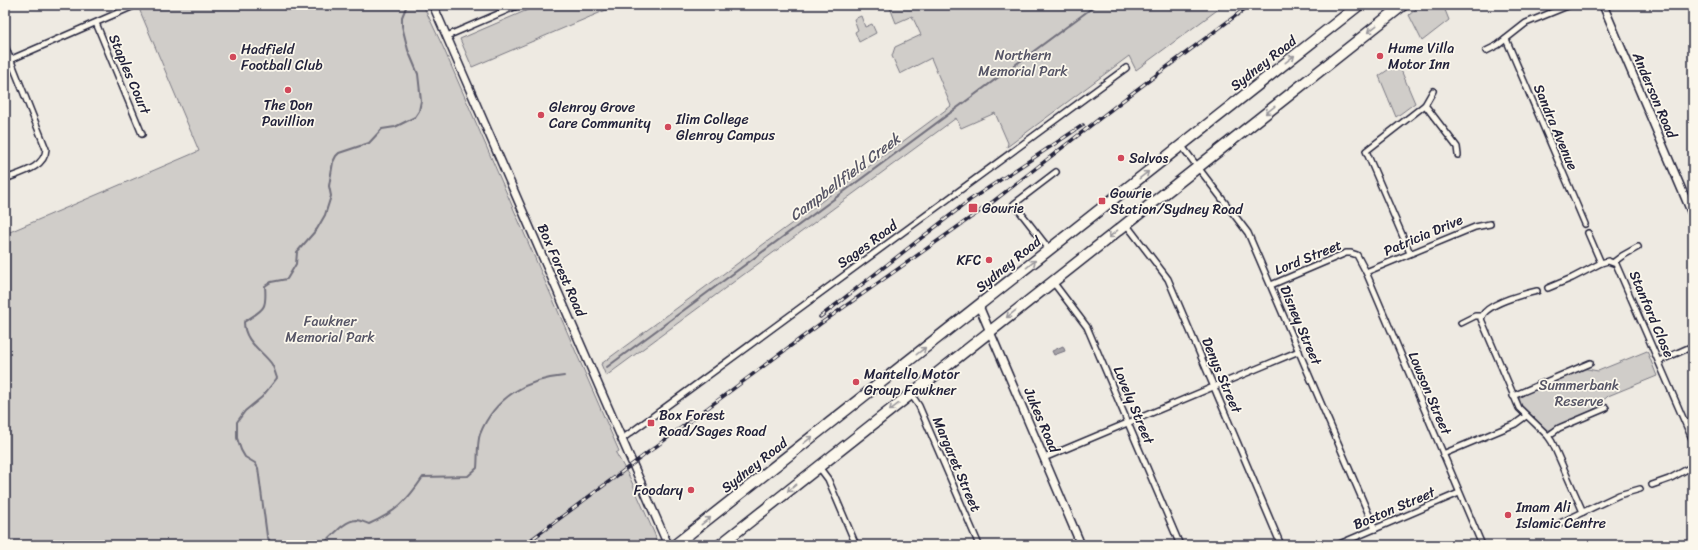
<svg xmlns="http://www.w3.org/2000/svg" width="1698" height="550" font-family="Sriracha,sans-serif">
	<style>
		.green { fill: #d0cdc9; stroke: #797882 }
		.water { fill: #a6a3a7; stroke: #716f7c }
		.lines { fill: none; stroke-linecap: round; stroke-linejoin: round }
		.stream { stroke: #716f7c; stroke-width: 2 }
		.street-casing { stroke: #22223b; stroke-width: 8 }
		.secondary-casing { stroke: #22223b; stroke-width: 10 }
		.highway-casing { stroke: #22223b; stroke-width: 13 }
		.street { stroke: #fbf7ec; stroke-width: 5 }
		.secondary { stroke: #fbf7ec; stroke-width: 7 }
		.highway { stroke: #fbf7ec; stroke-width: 10 }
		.rail-casing { stroke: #22223b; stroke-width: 3.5 }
		.rail { stroke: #fbf7ec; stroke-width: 2; stroke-dasharray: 6; stroke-linecap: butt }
		.oneway { stroke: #99979c }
		.poi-dot { fill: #d1495b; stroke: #fbf7ec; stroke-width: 1.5 }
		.labels { text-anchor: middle; stroke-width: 3.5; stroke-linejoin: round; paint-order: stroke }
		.poi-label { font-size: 14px; fill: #22223b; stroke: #fbf7ec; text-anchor: start }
		.park-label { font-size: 14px; fill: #565566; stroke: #fbf7ec }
		.street-label { font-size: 14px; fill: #22223b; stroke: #fbf7ec }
		.water-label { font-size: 15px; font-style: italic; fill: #575666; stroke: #fbf7ec }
	</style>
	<rect width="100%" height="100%" fill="#eeeae2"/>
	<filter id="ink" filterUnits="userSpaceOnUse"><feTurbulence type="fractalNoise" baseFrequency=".025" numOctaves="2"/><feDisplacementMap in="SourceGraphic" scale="8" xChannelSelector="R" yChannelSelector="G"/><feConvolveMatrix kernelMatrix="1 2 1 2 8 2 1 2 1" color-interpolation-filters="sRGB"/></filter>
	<g filter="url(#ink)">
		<!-- green -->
		<g class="green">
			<polygon points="144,5 321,5 323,10 333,5 423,5 443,47 619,451 616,453 630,478 655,535 656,539 655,545 5,545 5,234 199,151 140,11"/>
			<polygon points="539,5 618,5 472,67 460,39"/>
			<polygon points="889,5 1224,5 1136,70 1129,56 1007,147 1008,143 995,113 961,128 956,118 606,376 601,364 951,106 931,58 900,74 892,56 895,47 921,35 912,16 896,23"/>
			<polygon points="1421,5 1443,5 1449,20 1422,41 1409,15"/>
			<polygon points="861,16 865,27 872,24 876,33 859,42 855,32 858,30 854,19"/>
			<polygon points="1398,63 1415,103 1396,117 1379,76"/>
			<path d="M 1647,351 L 1657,376 L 1608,396 L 1593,410 L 1558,426 L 1552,430 L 1546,430 C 1536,422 1517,411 1520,397 L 1523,394 L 1582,368 L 1598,371 Z"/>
		</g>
		<!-- water -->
		<polygon class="water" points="1063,346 1065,351 1054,355 1052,351"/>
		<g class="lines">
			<!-- stream -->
			<g class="stream">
				<polyline points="607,367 1096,5"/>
				<path d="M 272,545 L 267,536 L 258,468 L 255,463 L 245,457 L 241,450 L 237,438 L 237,422 L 245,411 L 262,397 L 277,378 C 275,373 274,367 271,363 C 261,350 244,341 244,322 C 263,309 267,311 265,286 L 271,282 L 287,279 L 296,264 L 297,252 L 317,229 L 325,215 L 331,196 L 329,186 L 333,162 L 336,156 L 339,153 L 369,143 L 382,129 L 395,127 L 415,117 L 419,111 L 421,101 L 418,74 L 408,50 L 402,26 L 402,17 L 407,5"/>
				<path d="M 322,545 C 332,537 343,521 356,520 C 360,520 366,523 369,524 C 396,512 407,501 423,477 L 468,476 L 477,468 C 478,457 477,443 480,434 C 495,397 527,379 564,376"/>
			</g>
			<!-- street casing -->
			<g class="street-casing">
				<g id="street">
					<polyline points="96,23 142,134"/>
					<polyline points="447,36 519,5"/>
					<polyline points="1506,39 1585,224"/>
					<path d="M 5,46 L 46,149 C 45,168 20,173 5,179"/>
					<polyline points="1486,51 1498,45 1526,23 1570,5"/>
					<polyline points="5,62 136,5"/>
					<polyline points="1425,105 1454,143 1457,147 1458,155"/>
					<polyline points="1181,145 1248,233 1375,529"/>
					<polyline points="1126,224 1168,279 1281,545"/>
					<polyline points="1588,233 1601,263"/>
					<polyline points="1049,249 1014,204 1056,172"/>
					<polyline points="1410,253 1366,151 1425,105 1433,91"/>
					<polyline points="1614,262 1622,256 1638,247"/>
					<polyline points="1366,272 1475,227 1490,224"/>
					<polyline points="1053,282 1087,327 1180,545"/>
					<polyline points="1271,285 1346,253 1351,253 1357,255 1366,272 1482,545"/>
					<polyline points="1548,288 1572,278 1601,263 1608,261 1616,264 1693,441"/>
					<path d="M 1537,291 C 1524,294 1484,304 1481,319 L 1519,408 L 1548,436 L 1552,442 L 1583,512"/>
					<polyline points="1461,323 1475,316 1482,316"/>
					<polyline points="1659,361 1693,346"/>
					<polyline points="911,394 919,406 979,545"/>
					<polyline points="1513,396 1590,363"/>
					<polyline points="1548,436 1559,428 1606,408"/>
					<polyline points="622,439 1126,68"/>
					<polyline points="1443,454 1515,424 1526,416"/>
					<polyline points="1044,458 1299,351"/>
					<polyline points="819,467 828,479 856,545"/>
					<polyline points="1652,485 1669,479 1693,466"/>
					<polyline points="1560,523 1619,495 1640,489"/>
					<polyline points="1337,545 1459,493"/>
				</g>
			</g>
			<!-- secondary casing -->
			<g class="secondary-casing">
				<g id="secondary">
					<polyline points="433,5 668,545"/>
					<polyline points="1603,5 1693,216"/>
					<polyline points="979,306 1081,545"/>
				</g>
			</g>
			<!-- highway casing -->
			<g class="highway-casing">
				<g id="highway">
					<polyline points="675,545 1359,5"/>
					<polyline points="720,545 1403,5"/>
				</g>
			</g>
			<!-- street -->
			<use href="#street" class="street"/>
			<!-- secondary -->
			<use href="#secondary" class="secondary"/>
			<!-- highway -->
			<use href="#highway" class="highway"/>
			<!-- rail casing -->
			<g class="rail-casing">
				<g id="rail">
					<polyline points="820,317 970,200 1083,125"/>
					<polyline points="524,545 820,324 990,204 1135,91 1250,5"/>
				</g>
			</g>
			<!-- rail -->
			<use href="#rail" class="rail"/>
		</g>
		<!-- one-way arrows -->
		<defs><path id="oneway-shaft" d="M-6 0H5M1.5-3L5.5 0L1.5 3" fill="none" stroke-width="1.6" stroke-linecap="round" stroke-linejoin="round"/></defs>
		<g class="oneway">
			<use href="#oneway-shaft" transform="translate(1372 29) rotate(142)"/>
			<use href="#oneway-shaft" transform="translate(1290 59) rotate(-38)"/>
			<use href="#oneway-shaft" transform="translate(1270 110) rotate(142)"/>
			<use href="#oneway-shaft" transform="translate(1144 175) rotate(-38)"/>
			<use href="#oneway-shaft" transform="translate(1113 234) rotate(141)"/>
			<use href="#oneway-shaft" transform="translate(1031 264) rotate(-39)"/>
			<use href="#oneway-shaft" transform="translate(1011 314) rotate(142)"/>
			<use href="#oneway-shaft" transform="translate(921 351) rotate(-38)"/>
			<use href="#oneway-shaft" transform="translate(894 407) rotate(142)"/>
			<use href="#oneway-shaft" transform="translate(808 440) rotate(-38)"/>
			<use href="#oneway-shaft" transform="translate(792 488) rotate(141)"/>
			<use href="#oneway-shaft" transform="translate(706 521) rotate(-38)"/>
		</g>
	</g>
	<!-- markers -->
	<g class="poi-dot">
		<circle cx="1380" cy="56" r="4"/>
		<circle cx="233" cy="57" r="4"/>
		<circle cx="288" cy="90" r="4"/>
		<circle cx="541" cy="115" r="4"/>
		<circle cx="668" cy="127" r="4"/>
		<circle cx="1121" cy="158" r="4"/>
		<rect x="1098" y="197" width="8" height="8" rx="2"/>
		<rect x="968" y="203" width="10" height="10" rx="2"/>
		<circle cx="989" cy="260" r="4"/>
		<circle cx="856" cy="382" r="4"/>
		<rect x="647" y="419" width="8" height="8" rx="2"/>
		<circle cx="691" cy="490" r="4"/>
		<circle cx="1508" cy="515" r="4"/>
	</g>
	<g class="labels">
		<!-- poi labels -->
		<g class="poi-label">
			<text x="1388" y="53">Hume Villa<tspan x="1388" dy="16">Motor Inn</tspan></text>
			<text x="241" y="54">Hadfield<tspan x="241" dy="16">Football Club</tspan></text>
			<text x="288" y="110" text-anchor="middle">The Don<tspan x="288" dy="16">Pavillion</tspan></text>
			<text x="549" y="112">Glenroy Grove<tspan x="549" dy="16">Care Community</tspan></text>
			<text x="676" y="124">Ilim College<tspan x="676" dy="16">Glenroy Campus</tspan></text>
			<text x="1129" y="163">Salvos</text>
			<text x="1110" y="198">Gowrie<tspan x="1110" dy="16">Station/Sydney Road</tspan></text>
			<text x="982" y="213">Gowrie</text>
			<text x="981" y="265" text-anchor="end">KFC</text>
			<text x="864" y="379">Mantello Motor<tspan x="864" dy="16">Group Fawkner</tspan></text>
			<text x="659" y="420">Box Forest<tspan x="659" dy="16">Road/Sages Road</tspan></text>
			<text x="683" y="495" text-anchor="end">Foodary</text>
			<text x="1516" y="512">Imam Ali<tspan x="1516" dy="16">Islamic Centre</tspan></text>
		</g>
		<!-- park labels -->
		<g class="park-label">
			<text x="1023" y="60">Northern<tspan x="1023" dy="16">Memorial Park</tspan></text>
			<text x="330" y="326">Fawkner<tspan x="330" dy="16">Memorial Park</tspan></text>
			<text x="1579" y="390">Summerbank<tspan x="1579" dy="16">Reserve</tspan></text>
		</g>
		<!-- street labels -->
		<g class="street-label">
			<text transform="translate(1263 63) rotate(-38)" y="5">Sydney Road</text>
			<text transform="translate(130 74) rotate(67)" y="5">Staples Court</text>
			<text transform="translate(1655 95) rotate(67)" y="5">Anderson Road</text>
			<text transform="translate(1556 127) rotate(67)" y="5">Sandra Avenue</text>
			<text transform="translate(1423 235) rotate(-23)" y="5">Patricia Drive</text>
			<text transform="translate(867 244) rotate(-36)" y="5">Sages Road</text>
			<text transform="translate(1308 257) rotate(-22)" y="5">Lord Street</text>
			<text transform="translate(1008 264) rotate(-39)" y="5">Sydney Road</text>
			<text transform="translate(562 270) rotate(66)" y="5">Box Forest Road</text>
			<text transform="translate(1652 314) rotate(67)" y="5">Stanford Close</text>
			<text transform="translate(1301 325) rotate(67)" y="5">Disney Street</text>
			<text transform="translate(1222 375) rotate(67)" y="5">Denys Street</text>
			<text transform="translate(1430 393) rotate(67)" y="5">Lowson Street</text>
			<text transform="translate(1134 405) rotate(67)" y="5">Lovely Street</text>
			<text transform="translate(1042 420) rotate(67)" y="5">Jukes Road</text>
			<text transform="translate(957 464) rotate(67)" y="5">Margaret Street</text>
			<text transform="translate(754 465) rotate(-38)" y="5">Sydney Road</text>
			<text transform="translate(1394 508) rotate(-23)" y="5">Boston Street</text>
		</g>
		<!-- water labels -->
		<g class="water-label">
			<text transform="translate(845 177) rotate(-37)" y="5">Campbellfield Creek</text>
		</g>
	</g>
	<!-- margin -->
	<rect width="1698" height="550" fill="none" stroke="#fbf7ec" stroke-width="20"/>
	<rect x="10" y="10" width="1678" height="530" fill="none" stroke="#22223b" stroke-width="1.5" filter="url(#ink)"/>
</svg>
